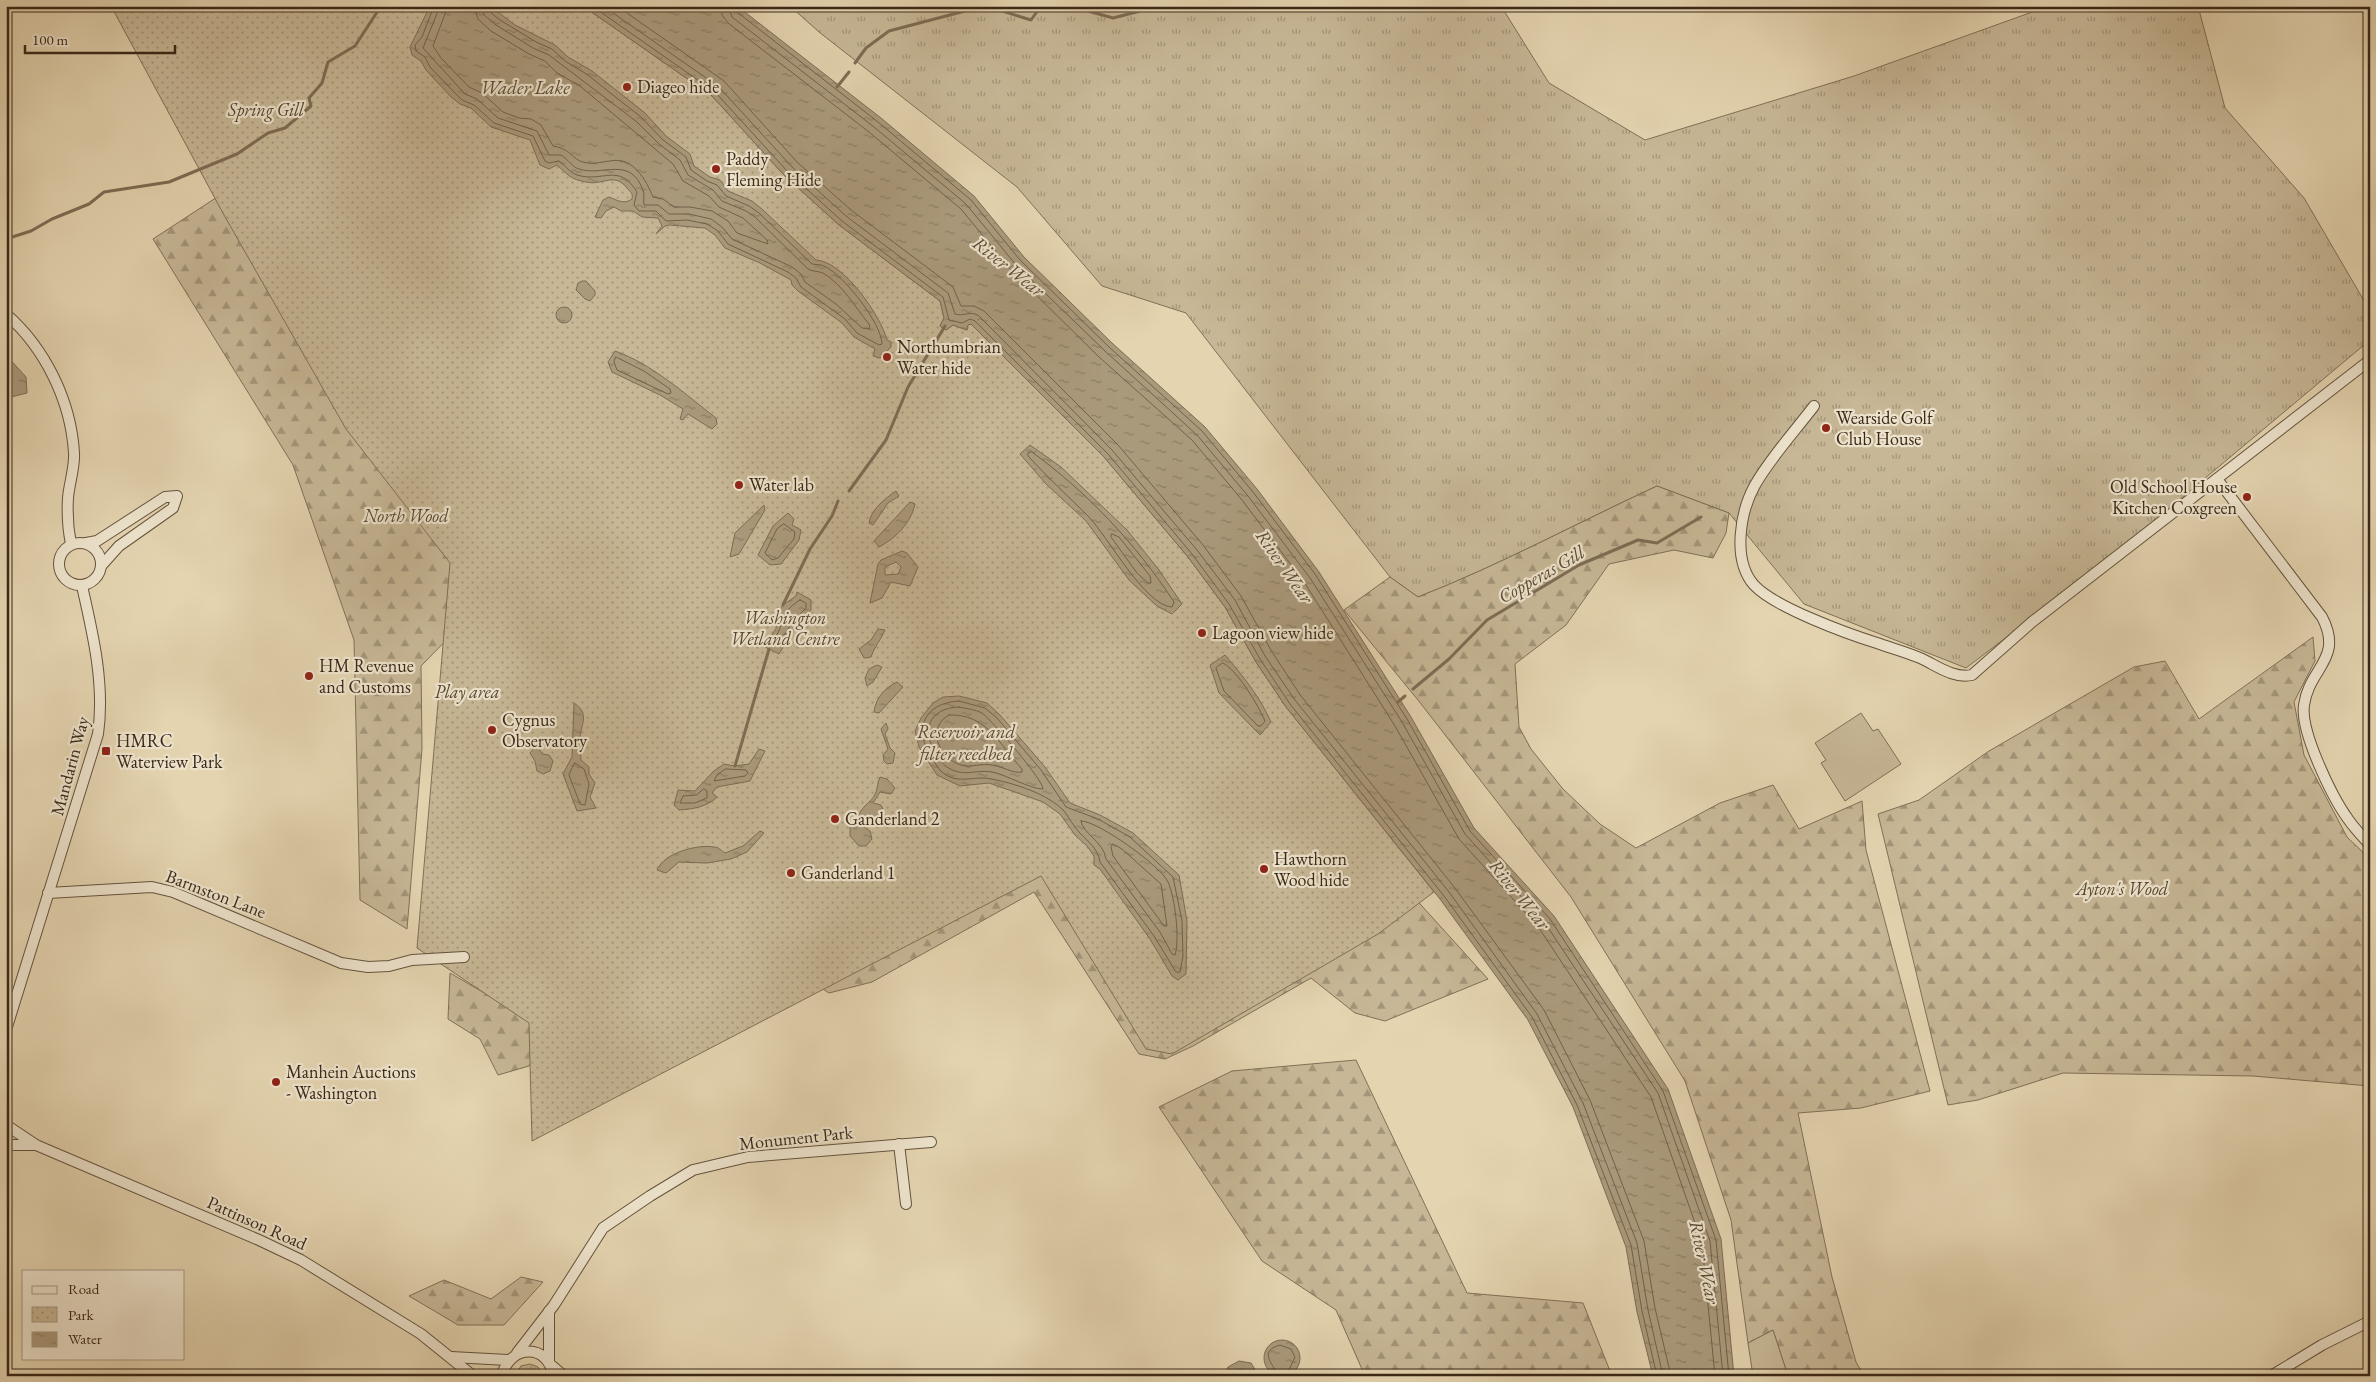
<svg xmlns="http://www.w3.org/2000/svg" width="2376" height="1382" font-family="'EB Garamond',serif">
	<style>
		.grass { fill: url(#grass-tufts); stroke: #807057 }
		.forest { fill: url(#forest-firs); stroke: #807057 }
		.park { fill: url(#park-dots); stroke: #807057 }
		.pitch { fill: #c7b796; stroke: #807057 }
		.water { fill: url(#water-ripples); stroke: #7d6c54; fill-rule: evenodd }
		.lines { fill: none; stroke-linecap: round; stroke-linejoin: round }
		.shore { stroke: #72614a; stroke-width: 1 }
		.stream { stroke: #7d6c54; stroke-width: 3 }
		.minor-casing { stroke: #64533e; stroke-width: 12 }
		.minor { stroke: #ede3cc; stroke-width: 10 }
		.poi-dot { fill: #8f2418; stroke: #ede3cc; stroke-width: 2 }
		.labels { text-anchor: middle; stroke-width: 4.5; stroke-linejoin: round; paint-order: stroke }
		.poi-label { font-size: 18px; fill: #392818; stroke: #ede3cc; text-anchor: start }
		.park-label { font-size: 18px; font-style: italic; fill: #554531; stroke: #ede3cc }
		.street-label { font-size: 18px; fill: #392818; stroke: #ede3cc }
		.water-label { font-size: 19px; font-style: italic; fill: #5b4a36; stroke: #ede3cc }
	</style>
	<defs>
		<pattern id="grass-tufts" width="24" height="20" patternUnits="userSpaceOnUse" patternTransform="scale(1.25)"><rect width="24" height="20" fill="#c7b796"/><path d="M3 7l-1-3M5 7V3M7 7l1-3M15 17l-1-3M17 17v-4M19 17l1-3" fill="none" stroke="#a39579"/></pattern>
		<pattern id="forest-firs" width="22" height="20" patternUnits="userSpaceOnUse" patternTransform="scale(1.25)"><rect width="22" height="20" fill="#c7b796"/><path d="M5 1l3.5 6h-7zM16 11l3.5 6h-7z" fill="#a39579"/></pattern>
		<pattern id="park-dots" width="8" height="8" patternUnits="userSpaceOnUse" patternTransform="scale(1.25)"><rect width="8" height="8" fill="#c7b796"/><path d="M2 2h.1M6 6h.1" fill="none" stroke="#a39579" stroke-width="1.8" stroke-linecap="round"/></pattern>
		<pattern id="water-ripples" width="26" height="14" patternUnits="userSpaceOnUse" patternTransform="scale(1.25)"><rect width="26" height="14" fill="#aa9a7c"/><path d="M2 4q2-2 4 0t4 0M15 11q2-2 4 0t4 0" fill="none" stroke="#8b7e65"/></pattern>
	</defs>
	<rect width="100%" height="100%" fill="#e4d4b0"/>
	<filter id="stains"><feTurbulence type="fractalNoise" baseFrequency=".004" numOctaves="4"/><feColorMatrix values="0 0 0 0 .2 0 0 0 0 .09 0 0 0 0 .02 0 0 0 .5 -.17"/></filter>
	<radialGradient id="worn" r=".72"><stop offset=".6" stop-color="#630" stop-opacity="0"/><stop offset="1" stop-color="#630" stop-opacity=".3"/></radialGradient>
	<!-- grass -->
	<g class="grass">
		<path d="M 790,6 L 1501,6 L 1549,83 L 1645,140 L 1854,76 L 2049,6 L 2198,6 L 2225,108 L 2304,198 L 2370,311 L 2370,340 L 2099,567 L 1966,668 L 1804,604 L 1729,513 L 1657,486 C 1577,523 1500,565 1418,597 L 1390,577 L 1186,313 L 1102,286 L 1017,187 L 819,32 Z"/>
		<polygon points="530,1364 538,1367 543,1376 515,1376 521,1366"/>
	</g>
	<!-- forest -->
	<g class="forest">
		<polygon points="257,171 399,362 466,620 421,666 422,749 407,929 360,900 354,640 293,465 153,239"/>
		<path d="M 1657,486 L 1729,513 L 1726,533 L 1713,558 L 1674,550 L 1609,564 L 1566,625 L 1515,664 L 1519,727 L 1531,749 L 1563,789 L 1600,824 L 1636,848 L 1720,803 L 1773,785 L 1799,829 L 1862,801 L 1866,850 L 1930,1091 L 1861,1108 L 1798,1113 L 1832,1277 L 1856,1362 L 1864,1376 L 1788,1376 L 1773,1330 L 1748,1343 L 1731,1220 L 1685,1081 L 1571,897 L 1418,700 L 1344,610 L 1390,577 L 1418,597 C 1500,565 1577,523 1657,486 Z"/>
		<polygon points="2313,637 2315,661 2294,702 2304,755 2347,837 2370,859 2370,1086 2253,1076 2063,1073 1978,1100 1948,1105 1878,814 1919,800 1989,751 2134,667 2165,661 2199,719"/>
		<polygon points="1365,843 1488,979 1385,1021 1355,1013 1311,978 1193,1046 1165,1059 1139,1054 1034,892 872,982 829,993 768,953 872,884"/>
		<polygon points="574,966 529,1066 498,1075 480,1039 448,1019 450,973 517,1012"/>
		<polygon points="1356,1060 1467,1293 1583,1303 1612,1376 1365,1376 1336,1310 1262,1261 1159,1107 1232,1071"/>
		<polygon points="521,1277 543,1282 504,1325 458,1325 409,1296 444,1280 491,1299"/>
	</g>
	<!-- park -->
	<polygon class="park" points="111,6 583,6 712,96 784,175 839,225 940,301 944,318 940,326 946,330 953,325 967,330 967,325 971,324 1104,457 1188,557 1225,607 1256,662 1286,707 1434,892 1378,934 1172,1054 1146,1049 1041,876 532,1141 529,1023 417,948 450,563 346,429 224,215"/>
	<!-- pitch -->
	<g class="pitch">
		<polygon points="1861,713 1873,731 1878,729 1901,764 1845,801 1821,763 1826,760 1815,743"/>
		<polygon points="1773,1330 1788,1376 1753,1376 1748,1343"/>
	</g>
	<!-- water -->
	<g class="water">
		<path d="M 430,6 L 490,6 L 515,25 L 555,45 L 568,57 L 592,71 L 645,113 L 666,136 L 690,154 L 694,166 L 710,177 L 720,180 L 728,191 L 752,201 L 762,209 L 816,260 C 843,261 881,316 887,340 L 891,342 L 891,347 L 880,358 L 873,356 L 875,349 L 854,337 L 842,323 L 798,291 L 792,285 L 791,280 L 760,263 L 725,248 L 715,235 L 705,228 L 669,225 L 665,226 L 656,234 L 662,226 L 658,218 L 642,217 L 633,211 L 621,211 L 614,207 L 606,211 L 601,218 L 595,217 L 603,200 L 609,197 C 617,200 624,205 632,199 C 633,193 631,193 628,189 C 614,171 604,186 586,182 C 570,179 568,175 557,165 L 549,169 L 540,165 L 530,140 L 491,127 L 471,108 L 460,104 L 451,97 L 426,70 L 421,61 L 412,55 L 410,47 Z"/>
		<polygon points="583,6 737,6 881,118 974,196 1024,257 1112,343 1205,427 1257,489 1319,572 1411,717 1474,828 1554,916 1668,1089 1721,1239 1734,1376 1653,1376 1637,1312 1626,1247 1573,1107 1528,1020 1440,899 1286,707 1256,662 1225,607 1188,557 1104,457 971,324 968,325 967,330 953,325 946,330 940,326 944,318 940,301 839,225 784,175 712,96"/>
		<polygon points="582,281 586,281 595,291 595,295 590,301 585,299 576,290 578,283"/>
		<circle cx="564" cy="315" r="8"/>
		<path d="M 615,351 C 652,364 685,394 716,418 L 717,424 L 712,429 L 688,414 L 683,420 L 680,419 L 683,409 L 660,395 L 612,372 L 608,362 Z"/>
		<polygon points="6,355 26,377 27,393 11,397 6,395"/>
		<polygon points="1030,445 1061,467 1127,530 1159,570 1182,604 1172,614 1157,606 1129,580 1086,521 1046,484 1020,454"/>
		<path d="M 896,491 L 899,496 L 888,503 L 873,525 L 869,523 C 871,509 885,499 896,491 Z"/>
		<path d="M 910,502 L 915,504 C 911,523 896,538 879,547 L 874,541 Z"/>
		<polygon points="764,505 765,510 739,554 730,557 735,533"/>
		<polygon points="788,513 794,519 792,525 801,530 799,540 781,564 770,565 758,555 773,526"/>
		<path d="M 902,551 L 907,553 L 918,567 L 910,586 L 891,582 L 882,598 L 870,603 L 878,564 L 881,560 ZM 896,562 L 901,567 L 898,574 L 885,575 L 885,567 Z"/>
		<polygon points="797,592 811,600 811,610 797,625 779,654 763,646 776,629 776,616 783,605 796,596"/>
		<path d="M 878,629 L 885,630 C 881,640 874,647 871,657 L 864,658 L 859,649 L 871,640 Z"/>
		<path d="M 1225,655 C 1243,676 1260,697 1271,722 L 1260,735 L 1219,693 L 1210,665 Z"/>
		<polygon points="877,665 882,667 873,682 867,686 865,678 869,669"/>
		<path d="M 897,682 L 903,687 L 879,713 L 874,712 C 876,697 885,688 897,682 Z"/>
		<polygon points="959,696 987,703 1000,715 1045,767 1070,803 1100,815 1133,833 1179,875 1187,921 1186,974 1178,980 1172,976 1150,939 1100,869 1094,865 1094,856 1087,846 1075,835 1060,814 1043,802 989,783 960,786 937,775 919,747 915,731 921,718 933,703 943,697"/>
		<path d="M 574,703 C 590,714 581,723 580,739 C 580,746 581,753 581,760 L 589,767 L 589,774 L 595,783 L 590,797 L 596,808 L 577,811 L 563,774 L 572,757 Z"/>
		<polygon points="886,723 888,729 885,734 890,748 895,753 893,763 887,764 884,761 883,755 888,749 881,729"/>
		<polygon points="537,745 542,754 549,755 553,761 550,771 543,774 537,771 535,761 530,753"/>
		<path d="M 759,749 L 765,751 L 750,781 L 717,787 L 712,793 L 717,797 C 707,807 693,809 679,810 L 674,805 L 678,790 L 695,791 L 714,771 L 724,764 L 735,766 L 749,764 Z"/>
		<path d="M 880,777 L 887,779 L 895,788 L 891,794 L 880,792 L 873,803 L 881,805 L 883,809 L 877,824 L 864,820 L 861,825 L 870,831 L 872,839 L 866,846 L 859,846 L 850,836 L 850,827 C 856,822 857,817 861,811 C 866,803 873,801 876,792 C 878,787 877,783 880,777 Z"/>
		<path d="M 760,831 L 764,833 L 747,852 L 731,859 L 707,863 L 679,862 L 666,873 L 657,870 C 664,853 697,844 714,847 C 718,847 722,851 725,853 L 743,846 Z"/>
		<circle cx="1282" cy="1358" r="18"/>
		<polygon points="1239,1361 1251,1363 1259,1376 1224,1376 1228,1367"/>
	</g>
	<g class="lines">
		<!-- shore -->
		<g class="shore">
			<path d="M 434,6 L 422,37 L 415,45 L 416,51 L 425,57 L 430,67 L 455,93 L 462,100 L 474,105 L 494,123 L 533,136 L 545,161 L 549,163 L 559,161 C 566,166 569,172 577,175 C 603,183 619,162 637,192 L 634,205 L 639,211 L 656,211 L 666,221 L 687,220 L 707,224 L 718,231 L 728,244 L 788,272 L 796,278 L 801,287 L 845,319 L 857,333 L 879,345 L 882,344 C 882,324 843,274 824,266 C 820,264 816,265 812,264 L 759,213 L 749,206 L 726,196 L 717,185 L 707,181 L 691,170 L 686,157 L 663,140 L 641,117 L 609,92 L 588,75 L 565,61 L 552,49 L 536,42 L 500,20 L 490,12 L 488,6"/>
			<path d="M 440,6 L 423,48 L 465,94 L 477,99 L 498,118 L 537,131 L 549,155 L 561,155 C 568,159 572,167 579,169 C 602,177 630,155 643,190 C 645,195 643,200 644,205 L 658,205 L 669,214 L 689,214 L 711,219 L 722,227 L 732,239 L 792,267 L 801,274 L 805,282 L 836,304 L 862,328 L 870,329 L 869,324 C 855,307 843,285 823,273 C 819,271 813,272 808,269 L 755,217 L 746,211 L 722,201 L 713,190 L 688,175 L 680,160 L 659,144 L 637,122 L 549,55 L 533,48 L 496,25 L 484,15 L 482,6"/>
			<path d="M 448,6 L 433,46 L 441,58 L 469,87 L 482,93 L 503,112 L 519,118 L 531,119 L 541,125 L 553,146 C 571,149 572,159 583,162 C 593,165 600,162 610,161 C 633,156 646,180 653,197 L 663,199 L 674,207 L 690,207 L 712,211 L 728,221 L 737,233 L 768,244 L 767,240 L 743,218 L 719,207 L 709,196 L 683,181 L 673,164 L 580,86 L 557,73 L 545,61 L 529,54 L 491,31 L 478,19 L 474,6"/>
			<polyline points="592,6 715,92 788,172 842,221 943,297 949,320 962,323 970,319 975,321 1108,454 1192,554 1229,604 1260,659 1290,704 1444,896 1532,1017 1577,1105 1631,1245 1642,1311 1657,1376"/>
			<path d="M 603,6 L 719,87 L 792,167 L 846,216 L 948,293 L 955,314 C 964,317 970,310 979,316 L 1112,450 L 1197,550 L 1235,600 L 1265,656 L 1295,700 L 1449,892 L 1537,1014 L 1583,1103 L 1637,1243 L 1648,1310 L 1663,1376"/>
			<polyline points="617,6 724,81 797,162 851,210 953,287 961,306 974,306 984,311 1118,445 1203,545 1241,596 1272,652 1301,696 1455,888 1544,1010 1590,1100 1644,1241 1655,1308 1671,1376"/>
			<polyline points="721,6 722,15 728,23 869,132 961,209 1011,270 1099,357 1192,440 1242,500 1304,582 1395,726 1459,839 1539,928 1651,1097 1702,1243 1715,1376"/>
			<polyline points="728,6 732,17 874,127 966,204 1016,265 1105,351 1197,435 1248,496 1310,578 1402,722 1465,834 1545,923 1658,1093 1710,1241 1723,1376"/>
			<polyline points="734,6 737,12 878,122 971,200 1020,260 1109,347 1202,431 1253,492 1315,574 1407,719 1470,831 1550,919 1663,1091 1716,1240 1729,1376"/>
			<polygon points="616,357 644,371 670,389 671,393 668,394 617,370 614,362"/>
			<path d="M 1032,452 C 1088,493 1136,544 1174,602 L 1172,607 C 1145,606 1107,535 1088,516 C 1068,496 1047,477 1028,456 L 1028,453 Z"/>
			<polygon points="784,524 795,532 794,539 778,558 772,560 765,553 777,529"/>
			<polygon points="1112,534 1119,537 1150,576 1151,583 1148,583 1137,573 1111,537"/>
			<path d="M 800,600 L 806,603 L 806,608 L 792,622 L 778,646 L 773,646 L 772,642 C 787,623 776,615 800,600 Z"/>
			<path d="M 1223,663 C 1238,671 1258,705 1265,721 L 1261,726 L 1258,726 L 1224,691 L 1216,668 Z"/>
			<path d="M 959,701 L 985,708 L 997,718 L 1041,770 L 1066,807 L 1098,819 L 1130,837 L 1173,877 L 1182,921 L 1183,956 L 1180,972 L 1176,972 L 1154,936 L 1100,862 C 1098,848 1088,842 1079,832 C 1073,826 1069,817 1064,811 C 1048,794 1014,783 991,779 C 973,775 957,786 941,771 C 937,768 935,762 932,758 C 913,730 923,703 959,701 Z"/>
			<path d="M 959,707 C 966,709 975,709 982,713 C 991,719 1044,781 1043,789 C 1030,789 1007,775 992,772 C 975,769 964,778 947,767 C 943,765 940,759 937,755 C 921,731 928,708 959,707 Z"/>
			<path d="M 949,715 C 986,713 1000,745 1022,769 L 1022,772 C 1013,774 1002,766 992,765 C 982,763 970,768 961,765 C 940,759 925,728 949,715 Z"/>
			<polygon points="575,763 584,769 589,784 585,805 580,804 569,775"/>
			<polygon points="726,769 746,770 748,773 745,776 714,781 717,775"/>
			<polygon points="704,789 707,791 707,798 695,803 680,803 683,796 696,795"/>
			<path d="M 1081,821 C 1097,820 1162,867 1168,882 C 1175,897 1180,940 1175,955 L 1172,954 L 1160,932 L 1106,859 C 1104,842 1082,833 1081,821 Z"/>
			<polygon points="1113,844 1122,849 1161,884 1167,926 1164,926 1113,856 1111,847"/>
			<path d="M 1277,1376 C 1276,1365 1256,1352 1280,1345 L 1291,1349 L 1295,1357 L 1286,1376"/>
		</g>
		<!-- stream -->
		<g class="stream">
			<polyline points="986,6 1031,20 1041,6"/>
			<polyline points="1085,6 1088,11 1113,18 1160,6"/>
			<polyline points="855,63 866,48 889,31 984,6"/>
			<polyline points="837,87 849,72"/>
			<polyline points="6,239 31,231 52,219 89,204 104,192 169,182 237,154 268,133 285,128 311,106 309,98 322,83 328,62 355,46 381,6"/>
			<polyline points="849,491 886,440 908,387 945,326"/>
			<polyline points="783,605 810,549 832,516 838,501"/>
			<polyline points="1413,689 1449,659 1487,620 1579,565 1638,540 1657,543 1701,517"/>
			<polyline points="1398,702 1405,696"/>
			<polyline points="735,766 769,649"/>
		</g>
		<!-- minor casing -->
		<g class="minor-casing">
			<g id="minor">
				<path d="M 6,314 C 45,348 71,401 74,453 C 75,467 69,484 68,498 C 67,514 68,529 71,544"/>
				<path d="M 1814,406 C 1795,431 1771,457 1755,485 C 1740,512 1732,560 1754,585 C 1774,607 1848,634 1877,643 C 1891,648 1906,652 1920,658 C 1936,665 1953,679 1972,675 L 2032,622 L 2370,360"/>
				<path d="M 2217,479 L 2322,617 C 2344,659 2309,668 2304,705 C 2300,731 2332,797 2348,819 C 2354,828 2362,836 2370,845"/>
				<circle cx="80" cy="564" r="21"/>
				<polyline points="86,543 97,541 165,497 177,496 173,508 119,546 102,565"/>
				<polyline points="48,893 152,887 173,892 341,963 368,967 389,966 412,960 464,957"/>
				<path d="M 6,1030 L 98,734 C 105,685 93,634 82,586"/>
				<polyline points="6,1125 36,1145 259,1240 301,1260 421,1334 473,1376"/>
				<polyline points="899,1144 906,1204"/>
				<polyline points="6,1145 36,1145"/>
				<polyline points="517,1353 554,1305 603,1228 650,1196 693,1170 748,1157 931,1142"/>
				<polyline points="451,1357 508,1360"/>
				<polyline points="549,1362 549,1311"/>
				<polyline points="551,1365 564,1376"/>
				<path d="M 502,1376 C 509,1344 549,1343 553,1376"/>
				<polyline points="2271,1376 2322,1345 2370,1321"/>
			</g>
		</g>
		<!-- minor -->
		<use href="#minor" class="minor"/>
	</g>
	<!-- markers -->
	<g class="poi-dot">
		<circle cx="627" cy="87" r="5"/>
		<circle cx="716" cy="169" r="5"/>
		<circle cx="887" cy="357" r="5"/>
		<circle cx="1826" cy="428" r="5"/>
		<circle cx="739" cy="485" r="5"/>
		<circle cx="2247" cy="497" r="5"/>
		<circle cx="1202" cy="633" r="5"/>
		<circle cx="309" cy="676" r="5"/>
		<circle cx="492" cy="730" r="5"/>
		<rect x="101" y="746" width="10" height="10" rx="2.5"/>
		<circle cx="835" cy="819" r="5"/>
		<circle cx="1264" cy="869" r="5"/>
		<circle cx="791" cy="873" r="5"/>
		<circle cx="276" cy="1082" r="5"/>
	</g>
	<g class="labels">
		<!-- poi labels -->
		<g class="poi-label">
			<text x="637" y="93">Diageo hide</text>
			<text x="726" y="165">Paddy<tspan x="726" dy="21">Fleming Hide</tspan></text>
			<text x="897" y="353">Northumbrian<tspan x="897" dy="21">Water hide</tspan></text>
			<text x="1836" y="424">Wearside Golf<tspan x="1836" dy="21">Club House</tspan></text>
			<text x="749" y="491">Water lab</text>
			<text x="2237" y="493" text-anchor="end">Old School House<tspan x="2237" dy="21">Kitchen Coxgreen</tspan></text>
			<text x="1212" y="639">Lagoon view hide</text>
			<text x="319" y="672">HM Revenue<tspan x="319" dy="21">and Customs</tspan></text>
			<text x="502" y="726">Cygnus<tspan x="502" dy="21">Observatory</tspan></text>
			<text x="116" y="747">HMRC<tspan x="116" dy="21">Waterview Park</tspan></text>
			<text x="845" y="825">Ganderland 2</text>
			<text x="1274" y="865">Hawthorn<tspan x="1274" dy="21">Wood hide</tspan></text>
			<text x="801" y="879">Ganderland 1</text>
			<text x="286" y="1078">Manhein Auctions<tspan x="286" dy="21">- Washington</tspan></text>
		</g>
		<!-- park labels -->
		<g class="park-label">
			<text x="266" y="116">Spring Gill</text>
			<text x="406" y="522">North Wood</text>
			<text x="785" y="624">Washington<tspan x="785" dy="21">Wetland Centre</tspan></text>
			<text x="467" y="698">Play area</text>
			<text x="2122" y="895">Ayton's Wood</text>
		</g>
		<!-- street labels -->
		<g class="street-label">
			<text transform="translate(70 766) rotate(-75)" y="6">Mandarin Way</text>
			<text transform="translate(216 894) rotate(21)" y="6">Barmston Lane</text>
			<text transform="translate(796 1138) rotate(-6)" y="6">Monument Park</text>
			<text transform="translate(257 1223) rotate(24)" y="6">Pattinson Road</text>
		</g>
		<!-- water labels -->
		<g class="water-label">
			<text x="525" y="94">Wader Lake</text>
			<text transform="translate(1009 266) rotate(38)" y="7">River Wear</text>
			<text transform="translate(1285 566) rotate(55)" y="7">River Wear</text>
			<text transform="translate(1541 574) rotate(-30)" y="7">Copperas Gill</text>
			<text x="966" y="738">Reservoir and<tspan x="966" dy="22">filter reedbed</tspan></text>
			<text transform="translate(1520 894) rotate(51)" y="7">River Wear</text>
			<text transform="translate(1705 1262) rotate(78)" y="7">River Wear</text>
		</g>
	</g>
	<!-- margin -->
	<rect width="2376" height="1382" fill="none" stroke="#e4d4b0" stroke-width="25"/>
	<rect x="8" y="8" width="2361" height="1367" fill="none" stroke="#392818" stroke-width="2.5"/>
	<rect x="12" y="12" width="2351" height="1357" fill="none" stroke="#392818"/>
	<!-- legend -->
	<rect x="22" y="1270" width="162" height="90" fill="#ede3cc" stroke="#a59884"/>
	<rect x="32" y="1286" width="25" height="8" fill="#ede3cc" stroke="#a59884"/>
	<text x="68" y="1294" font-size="15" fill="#392818">Road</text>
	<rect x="32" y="1307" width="25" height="15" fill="url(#park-dots)" stroke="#a59884"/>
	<text x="68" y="1320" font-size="15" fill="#392818">Park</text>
	<rect x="32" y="1332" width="25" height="15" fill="url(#water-ripples)" stroke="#a59884"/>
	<text x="68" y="1344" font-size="15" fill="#392818">Water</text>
	<!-- scale -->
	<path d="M25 45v8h150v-8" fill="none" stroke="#392818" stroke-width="2.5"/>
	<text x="32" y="45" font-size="15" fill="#392818" stroke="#ede3cc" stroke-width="4" paint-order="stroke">100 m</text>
	<rect width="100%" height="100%" filter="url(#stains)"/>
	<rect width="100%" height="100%" fill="url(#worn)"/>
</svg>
